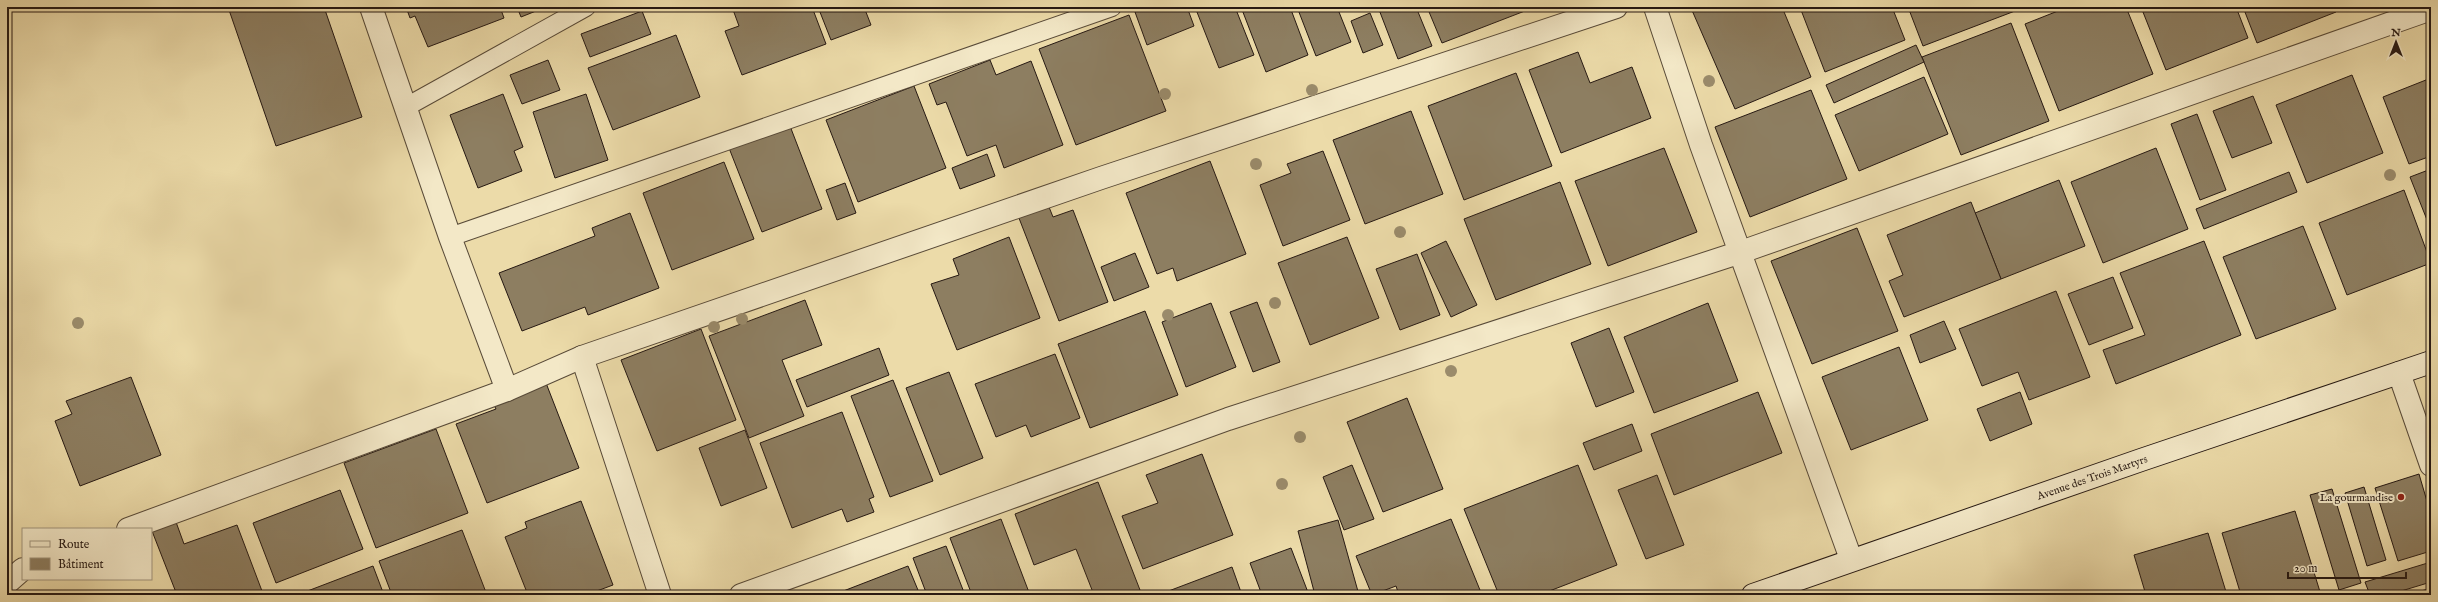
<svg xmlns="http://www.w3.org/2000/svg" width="2438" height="602" font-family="'IM FELL English',serif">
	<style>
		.building { fill: #8d7e61; stroke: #261913 }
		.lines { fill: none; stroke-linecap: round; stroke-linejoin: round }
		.service-casing { stroke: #584a38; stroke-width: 20 }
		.minor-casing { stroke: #584a38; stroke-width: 24 }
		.secondary-casing { stroke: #261913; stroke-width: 24 }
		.service { stroke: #f3e8c7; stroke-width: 18 }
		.minor { stroke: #f3e8c7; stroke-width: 22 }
		.secondary { stroke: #f3e8c7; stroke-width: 22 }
		.tree { fill: #9a8b6b }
		.poi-dot { fill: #8f2418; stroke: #f3e8c7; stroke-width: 1.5 }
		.labels { text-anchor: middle; stroke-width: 4; stroke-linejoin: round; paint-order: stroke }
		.street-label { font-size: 11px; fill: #261913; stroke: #f3e8c7 }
		.poi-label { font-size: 11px; fill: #261913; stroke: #f3e8c7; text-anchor: end }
	</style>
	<rect width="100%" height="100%" fill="#ecdba9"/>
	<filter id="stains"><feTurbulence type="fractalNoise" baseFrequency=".005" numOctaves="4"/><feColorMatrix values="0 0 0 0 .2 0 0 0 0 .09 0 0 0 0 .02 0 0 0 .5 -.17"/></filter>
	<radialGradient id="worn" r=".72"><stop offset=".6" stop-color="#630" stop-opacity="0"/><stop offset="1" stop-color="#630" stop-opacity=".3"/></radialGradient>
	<!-- building -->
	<g class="building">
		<polygon points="228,7 324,7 362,117 276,146"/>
		<polygon points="406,7 500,7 504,18 428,47 415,16 410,18"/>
		<polygon points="517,7 546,7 521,17"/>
		<polygon points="732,7 812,7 826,44 742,75 725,31 739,26"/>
		<polygon points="818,7 864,7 871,25 831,40"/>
		<polygon points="1148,7 1187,7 1194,26 1147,45 1135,12"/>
		<polygon points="1195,7 1235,7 1254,55 1219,68"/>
		<polygon points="1241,7 1290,7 1308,55 1266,72"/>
		<polygon points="1297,7 1337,7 1351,42 1316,56"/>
		<polygon points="1378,7 1416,7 1432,46 1398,59"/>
		<polygon points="1427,7 1529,7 1530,9 1442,43"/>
		<polygon points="1782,7 1811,77 1735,109 1691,8"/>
		<polygon points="1809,7 1892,7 1905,40 1825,72 1801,10"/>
		<polygon points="1908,7 2014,7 2015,11 1923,46"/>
		<polygon points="2068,7 2126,7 2153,74 2059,111 2025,24"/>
		<polygon points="2141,7 2236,7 2248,38 2166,70"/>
		<polygon points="2243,7 2334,7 2336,12 2257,43"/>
		<polygon points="642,11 651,34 590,57 581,34"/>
		<polygon points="1370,13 1383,45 1363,53 1351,21"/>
		<polygon points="1129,15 1166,111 1076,145 1039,49"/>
		<polygon points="2011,23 2049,121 1961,155 1922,57"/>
		<polygon points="676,35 700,97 613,130 588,68"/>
		<polygon points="1916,45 1924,62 1834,103 1826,85"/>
		<polygon points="1578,52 1590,83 1632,67 1651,118 1561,153 1529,70"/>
		<polygon points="548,60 560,90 522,104 510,75"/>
		<polygon points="990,60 996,75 1031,61 1063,145 1004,168 996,145 967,156 946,102 937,105 929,84"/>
		<polygon points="1516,73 1552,166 1464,200 1428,106"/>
		<polygon points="2352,75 2383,153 2307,183 2276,105"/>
		<polygon points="1924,77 1948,134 1859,171 1835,115"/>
		<polygon points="2431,78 2431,156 2409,164 2383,97"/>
		<polygon points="914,86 946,168 858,202 826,120"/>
		<polygon points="1811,90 1847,179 1750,217 1715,127"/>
		<polygon points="503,94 523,147 514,151 522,171 478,188 450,115"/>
		<polygon points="586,94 608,160 555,178 533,112"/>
		<polygon points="2253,96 2272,143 2232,158 2213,111"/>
		<polygon points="1411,111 1443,194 1365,224 1333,140"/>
		<polygon points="2197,114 2226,190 2200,200 2171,124"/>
		<polygon points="790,126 822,209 762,232 729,148"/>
		<polygon points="1664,148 1697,232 1608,266 1575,181"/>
		<polygon points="2156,148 2188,229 2103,263 2071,182"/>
		<polygon points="1323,151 1350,220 1283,246 1260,185 1291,173 1287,164"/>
		<polygon points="987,154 995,176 960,189 952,168"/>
		<polygon points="1210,161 1246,254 1177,281 1173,268 1157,274 1126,193"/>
		<polygon points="724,162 754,239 672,270 643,193"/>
		<polygon points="2431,169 2431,230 2410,177"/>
		<polygon points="2289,172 2297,192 2204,229 2196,209"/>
		<polygon points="2059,180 2085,246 2001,279 1975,213"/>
		<polygon points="1560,182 1591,264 1496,300 1464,219"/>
		<polygon points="845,183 856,213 837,220 826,190"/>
		<polygon points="2404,190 2431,263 2347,295 2319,223"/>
		<polygon points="1047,202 1053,217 1073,210 1108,302 1059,321 1017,213"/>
		<polygon points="1971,202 2001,279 1904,317 1889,281 1903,275 1887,235"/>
		<polygon points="630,213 659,288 588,315 585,307 522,331 499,273 595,236 592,228"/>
		<polygon points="2303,226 2336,309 2256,339 2223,257"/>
		<polygon points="1857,228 1898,331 1812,364 1771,261"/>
		<polygon points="1009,237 1040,318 957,350 931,284 959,275 953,259"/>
		<polygon points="1347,237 1379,318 1310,345 1278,263"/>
		<polygon points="1446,241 1477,305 1451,317 1421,253"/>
		<polygon points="2204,241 2241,335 2116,384 2103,350 2145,335 2120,273"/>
		<polygon points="1135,253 1149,287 1114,301 1101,267"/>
		<polygon points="1417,254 1440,315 1400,330 1376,269"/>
		<polygon points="2113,277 2133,328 2089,345 2068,294"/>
		<polygon points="2056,291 2090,377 2029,400 2018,372 1982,386 1959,329"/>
		<polygon points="805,300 822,345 782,360 804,416 749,438 709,336"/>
		<polygon points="1257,302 1280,362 1253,372 1230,312"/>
		<polygon points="1211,303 1236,367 1186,387 1162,322"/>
		<polygon points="1708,303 1738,381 1654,413 1624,337"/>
		<polygon points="1145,311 1178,395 1090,428 1058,344"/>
		<polygon points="1944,321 1956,349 1920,363 1910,335"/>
		<polygon points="1609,328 1634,392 1596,407 1571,343"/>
		<polygon points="701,329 736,420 657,451 621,360"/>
		<polygon points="1899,347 1928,420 1851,450 1822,377"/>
		<polygon points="879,348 889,375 807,407 796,380"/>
		<polygon points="1055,354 1080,418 1031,437 1026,425 996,437 975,384"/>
		<polygon points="949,372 983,458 940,475 906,388"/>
		<polygon points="131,377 161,455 80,486 55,421 72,414 66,401"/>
		<polygon points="893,380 933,481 890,497 851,396"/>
		<polygon points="546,383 579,468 487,503 456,424 496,409 493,403"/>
		<polygon points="1758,392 1782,453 1674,495 1651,434"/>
		<polygon points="2020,392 2032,424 1990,441 1977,409"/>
		<polygon points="1407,398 1443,489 1383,512 1347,422"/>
		<polygon points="842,412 874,497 869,499 874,512 847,522 842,509 792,528 760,443"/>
		<polygon points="1632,424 1642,451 1594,470 1583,443"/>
		<polygon points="436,429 468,513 376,548 344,463"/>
		<polygon points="745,430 767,488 721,506 699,448"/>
		<polygon points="1202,454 1233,535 1143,569 1122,516 1158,503 1146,475"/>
		<polygon points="1352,465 1374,519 1344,530 1323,477"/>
		<polygon points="1578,465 1617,565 1539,595 1499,595 1464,509"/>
		<polygon points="2419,474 2431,515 2431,551 2398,561 2375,488"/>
		<polygon points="1657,475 1684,545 1646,559 1618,490"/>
		<polygon points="1098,482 1140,590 1125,595 1094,595 1076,549 1034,565 1015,514"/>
		<polygon points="2364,487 2386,560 2367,566 2345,493"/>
		<polygon points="2332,489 2361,583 2339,590 2310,495"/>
		<polygon points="340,490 363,549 276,583 253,523"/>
		<polygon points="581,501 613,585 586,595 528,595 505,537 527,528 525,522"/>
		<polygon points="2295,511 2321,595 2241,595 2222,533"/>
		<polygon points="1001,519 1030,595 972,595 950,538"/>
		<polygon points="1451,519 1482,595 1399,595 1396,586 1372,595 1356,556"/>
		<polygon points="1338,520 1359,595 1315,595 1298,531"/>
		<polygon points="176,522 184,544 237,525 262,591 252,595 177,595 152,531"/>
		<polygon points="462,530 487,595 392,595 379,561"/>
		<polygon points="2208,533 2227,595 2146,595 2134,555"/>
		<polygon points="946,546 965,595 927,595 913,558"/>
		<polygon points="1291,548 1309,595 1262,595 1250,563"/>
		<polygon points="2431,562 2431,582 2388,595 2370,595 2365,582"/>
		<polygon points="373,566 384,595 297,595"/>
		<polygon points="908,566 920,595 833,595"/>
		<polygon points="1232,567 1242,595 1158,595"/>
		<polygon points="2431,588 2431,595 2408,595"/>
	</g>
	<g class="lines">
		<!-- service casing -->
		<g class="service-casing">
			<g id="service">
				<polyline points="406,107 586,7"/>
				<polyline points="450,237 1112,7"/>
			</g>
		</g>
		<!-- minor casing -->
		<g class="minor-casing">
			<g id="minor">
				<polyline points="371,7 450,237 507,390"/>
				<polyline points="1655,7 1701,145 1851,559"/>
				<polyline points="582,357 660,595"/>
				<polyline points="2399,373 2431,465"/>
				<polyline points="128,529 507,390 582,357 1101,178 1616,7"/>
				<polyline points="7,583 23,569"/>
				<polyline points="741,595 1228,419 1741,252 2431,9"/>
			</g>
		</g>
		<!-- secondary casing -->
		<g class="secondary-casing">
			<g id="secondary">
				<path id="s1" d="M 1753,595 L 2141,460 L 2431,362"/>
			</g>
		</g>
		<!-- service -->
		<use href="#service" class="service"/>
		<!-- minor -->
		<use href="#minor" class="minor"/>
		<!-- secondary -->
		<use href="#secondary" class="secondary"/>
	</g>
	<!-- trees -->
	<g class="tree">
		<circle cx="1709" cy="81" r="6"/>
		<circle cx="1312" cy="90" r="6"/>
		<circle cx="1165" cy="94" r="6"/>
		<circle cx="1256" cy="164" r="6"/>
		<circle cx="2390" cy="175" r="6"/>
		<circle cx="1400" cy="232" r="6"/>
		<circle cx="1275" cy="303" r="6"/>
		<circle cx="1168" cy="315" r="6"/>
		<circle cx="742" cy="319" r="6"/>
		<circle cx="78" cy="323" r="6"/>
		<circle cx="714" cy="327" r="6"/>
		<circle cx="1451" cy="371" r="6"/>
		<circle cx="1300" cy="437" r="6"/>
		<circle cx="1282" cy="484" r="6"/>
	</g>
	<!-- markers -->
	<circle class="poi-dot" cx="2401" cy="497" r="4"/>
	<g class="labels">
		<!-- street labels -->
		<g class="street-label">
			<text dy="4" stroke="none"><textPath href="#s1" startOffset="359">Avenue des Trois Martyrs</textPath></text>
		</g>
		<!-- poi labels -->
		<g class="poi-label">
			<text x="2393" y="501">La gourmandise</text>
		</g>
	</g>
	<!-- margin -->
	<rect width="2438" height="602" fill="none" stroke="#ecdba9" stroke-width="24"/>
	<rect x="8" y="8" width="2422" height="586" fill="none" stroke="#261913" stroke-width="2"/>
	<rect x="12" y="12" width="2414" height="578" fill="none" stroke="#261913"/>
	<!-- legend -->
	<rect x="22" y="528" width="130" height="52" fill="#f3e8c7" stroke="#a1957f"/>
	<rect x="30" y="541" width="20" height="6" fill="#f3e8c7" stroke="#a1957f"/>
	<text x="58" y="548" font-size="12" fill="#261913">Route</text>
	<rect x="30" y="558" width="20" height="12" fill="#8d7e61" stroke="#a1957f"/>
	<text x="58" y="568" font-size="12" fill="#261913">Bâtiment</text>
	<!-- north arrow -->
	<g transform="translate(2396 42)" stroke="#f3e8c7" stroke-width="3" paint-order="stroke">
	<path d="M0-3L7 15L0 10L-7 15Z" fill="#261913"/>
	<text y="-6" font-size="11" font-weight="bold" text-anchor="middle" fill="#261913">N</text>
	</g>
	<!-- scale -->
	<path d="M2288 572v6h118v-6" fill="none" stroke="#261913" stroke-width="2"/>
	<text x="2294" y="572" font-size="12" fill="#261913" stroke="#f3e8c7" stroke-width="3" paint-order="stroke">20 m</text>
	<rect width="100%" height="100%" filter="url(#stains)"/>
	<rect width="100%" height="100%" fill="url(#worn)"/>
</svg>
